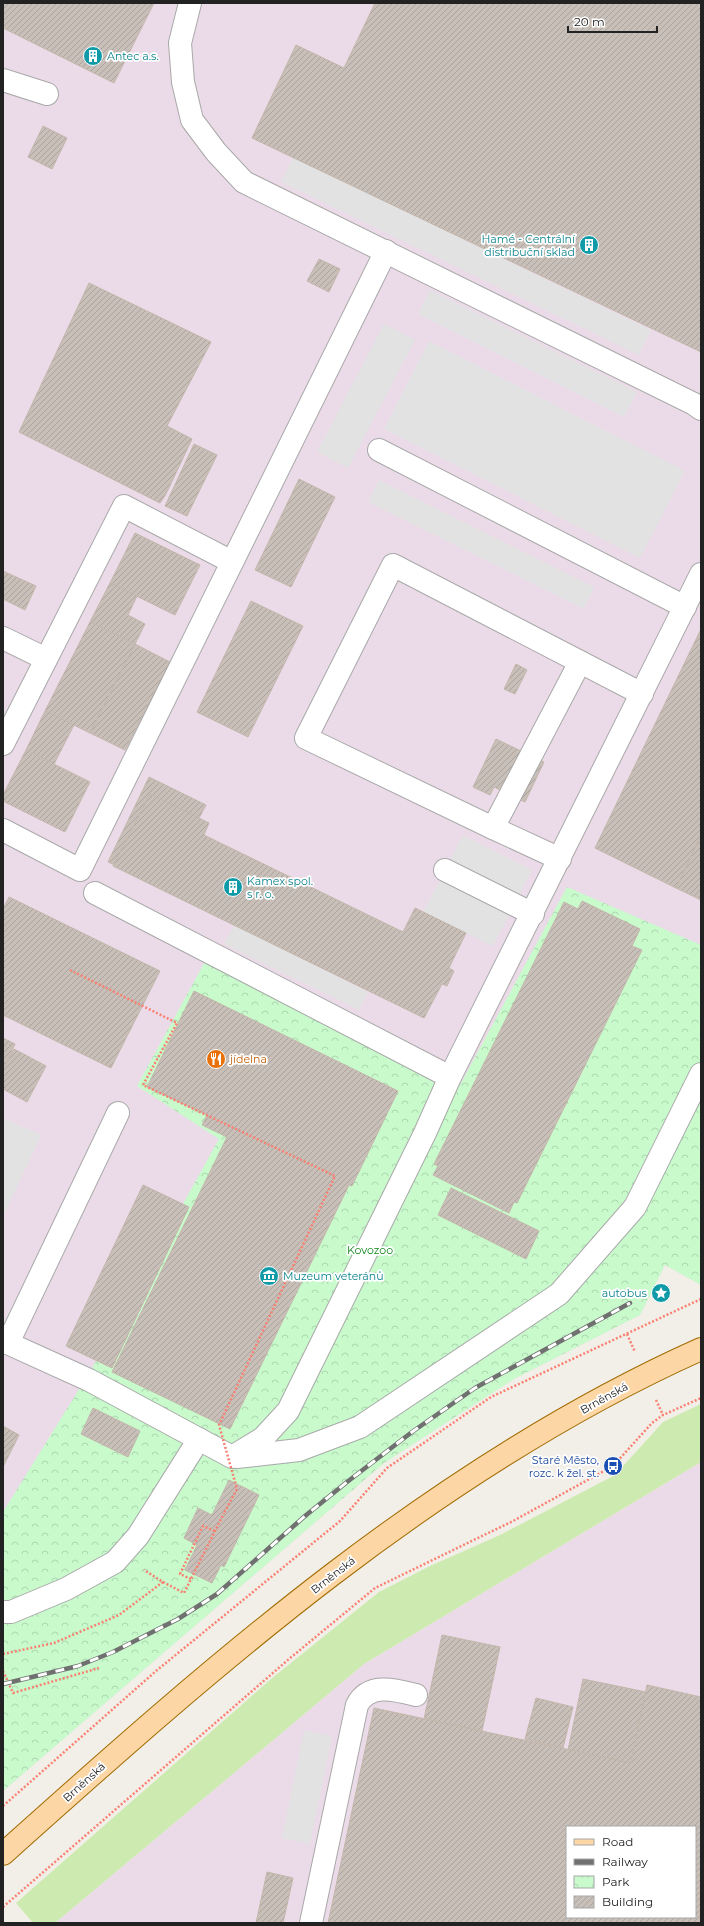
<svg xmlns="http://www.w3.org/2000/svg" width="704" height="1926" font-family="Montserrat,sans-serif">
	<style>
		.industrial { fill: #ebdbe8; fill-rule: evenodd }
		.grass { fill: #cdebb0 }
		.park { fill: url(#park-crowns) }
		.parking { fill: #e2e2e2 }
		.building { fill: url(#building-hatch); stroke: #c4b6ab; fill-rule: evenodd }
		.lines { fill: none; stroke-linecap: round; stroke-linejoin: round }
		.minor-casing { stroke: #a9a9a9; stroke-width: 24 }
		.major-casing { stroke: #a06b00; stroke-width: 24 }
		.path { stroke: #fa8072; stroke-width: 2.5; stroke-dasharray: 2 2; stroke-linecap: butt }
		.minor { stroke: #fff; stroke-width: 22 }
		.major { stroke: #fcd6a4; stroke-width: 22 }
		.rail-casing { stroke: #707070; stroke-width: 4.5 }
		.rail { stroke: #fff; stroke-width: 3; stroke-dasharray: 9; stroke-linecap: butt }
		.path-bridge { stroke: #fa8072; stroke-width: 2.5; stroke-dasharray: 2 2; stroke-linecap: butt }
		.labels { text-anchor: middle; stroke-width: 3.5; stroke-linejoin: round; paint-order: stroke }
		.culture-label { font-size: 11px; fill: #0d838f; stroke: #fff; text-anchor: start }
		.food-label { font-size: 11px; fill: #c56008; stroke: #fff; text-anchor: start }
		.park-label { font-size: 11px; fill: #0c8416; stroke: #fff }
		.street-label { font-size: 11px; fill: #222; stroke: #fff }
		.transit-label { font-size: 11px; fill: #164399; stroke: #fff; text-anchor: end }
	</style>
	<defs>
		<pattern id="park-crowns" width="20" height="18" patternUnits="userSpaceOnUse"><rect width="20" height="18" fill="#c8facc"/><path d="M2 6a3 3 0 1 1 6 0M12 15a3 3 0 1 1 6 0" fill="none" stroke="#acd6af"/></pattern>
		<pattern id="building-hatch" width="6" height="6" patternUnits="userSpaceOnUse"><rect width="6" height="6" fill="#c7bfb8"/><path d="M-1 1l2-2M0 6l6-6M5 7l2-2" fill="none" stroke="#aba49e"/></pattern>
	</defs>
	<rect width="100%" height="100%" fill="#f2efe9"/>
	<!-- industrial -->
	<g class="industrial">
		<polygon points="3,3 701,3 701,1285 665,1265 640,1315 514,1379 384,1463 3,1791"/>
		<path d="M 701,1462 L 701,1923 L 55,1923 L 364,1664 ZM 567,1827 L 695,1827 L 695,1917 L 567,1917 Z"/>
	</g>
	<!-- grass -->
	<polygon class="grass" points="701,1404 701,1462 364,1664 55,1923 33,1923 16,1903 271,1679 379,1592 430,1566 500,1535 615,1475 663,1422"/>
	<!-- park -->
	<polygon class="park" points="567,887 701,945 701,1285 665,1265 640,1315 514,1379 384,1463 3,1791 3,1512 91,1370 219,1139 137,1086 207,958 459,1087"/>
	<!-- parking -->
	<g class="parking">
		<polygon points="293,157 651,330 639,355 281,182"/>
		<polygon points="430,290 637,392 624,417 418,314"/>
		<polygon points="384,324 415,340 348,468 317,452"/>
		<polygon points="429,341 685,471 640,558 384,429"/>
		<polygon points="379,480 594,587 584,609 368,502"/>
		<polygon points="463,835 532,870 493,946 423,912"/>
		<polygon points="235,924 368,992 359,1010 224,944"/>
		<polygon points="3,1118 41,1135 3,1217"/>
		<polygon points="304,1730 332,1736 310,1844 282,1838"/>
	</g>
	<!-- building -->
	<g class="building">
		<polygon points="3,3 154,3 114,83 3,28"/>
		<polygon points="375,3 701,3 701,352 252,138 296,45 344,68"/>
		<polygon points="43,126 67,138 52,169 28,157"/>
		<polygon points="319,259 340,269 329,292 307,281"/>
		<polygon points="89,283 211,342 167,426 192,439 166,494 160,503 19,432"/>
		<polygon points="194,444 217,455 187,516 165,506"/>
		<polygon points="299,479 335,497 291,587 255,570"/>
		<polygon points="135,533 200,565 175,615 110,583"/>
		<polygon points="3,571 36,586 25,610 3,599"/>
		<polygon points="110,583 137,596 128,615 145,624 135,644 90,622"/>
		<polygon points="251,601 303,626 248,737 197,712"/>
		<polygon points="90,622 135,644 90,733 45,711"/>
		<polygon points="701,629 701,835 676,888 595,848"/>
		<polygon points="135,644 170,662 125,750 90,733"/>
		<polygon points="516,664 527,670 515,694 504,689"/>
		<polygon points="45,711 74,725 54,764 26,750"/>
		<polygon points="496,739 544,762 525,802 494,787 490,795 473,787"/>
		<polygon points="26,750 90,782 65,832 3,801 3,795"/>
		<polygon points="149,777 206,805 199,818 150,794 115,865 108,862"/>
		<polygon points="150,794 209,823 204,835 403,932 415,908 466,933 449,968 454,971 447,986 442,984 424,1018 113,866"/>
		<polygon points="701,836 701,900 676,888"/>
		<polygon points="9,897 160,971 111,1068 3,1015 3,909"/>
		<polygon points="582,901 640,929 632,946 642,950 517,1203 514,1202 509,1213 433,1175 438,1166 434,1164 564,902 578,909"/>
		<polygon points="194,991 398,1091 352,1186 349,1185 230,1429 112,1372 227,1137 202,1125 207,1115 147,1087"/>
		<polygon points="3,1038 15,1044 3,1069"/>
		<polygon points="14,1049 46,1066 27,1102 3,1089 3,1070"/>
		<polygon points="143,1185 189,1207 112,1368 66,1346"/>
		<polygon points="451,1188 539,1231 526,1259 438,1215"/>
		<polygon points="93,1408 140,1431 128,1457 81,1434"/>
		<polygon points="3,1426 19,1435 3,1467"/>
		<polygon points="229,1480 259,1495 224,1567 221,1565 212,1583 185,1570 197,1545 184,1538 198,1508 212,1515"/>
		<polygon points="442,1635 500,1647 482,1731 424,1719"/>
		<polygon points="583,1679 646,1692 631,1763 568,1750"/>
		<path d="M 647,1685 L 701,1697 L 700,1923 L 328,1923 L 374,1708 L 631,1763 ZM 567,1827 L 695,1827 L 695,1917 L 567,1917 Z"/>
		<polygon points="536,1698 573,1707 563,1748 525,1739"/>
		<polygon points="267,1872 293,1878 283,1923 256,1923"/>
	</g>
	<g class="lines">
		<!-- minor casing -->
		<g class="minor-casing">
			<g id="minor">
				<polyline points="190,3 180,43 183,82 192,120 216,152 244,182 694,404 701,409"/>
				<polyline points="3,80 47,94"/>
				<polyline points="379,450 685,607"/>
				<polyline points="3,638 46,659"/>
				<polyline points="3,744 124,506 232,562"/>
				<polyline points="493,828 580,662"/>
				<polyline points="3,830 80,870 386,251"/>
				<polyline points="560,859 493,828 306,738 393,565 642,694"/>
				<polyline points="445,870 533,914"/>
				<polyline points="95,893 450,1077"/>
				<polyline points="3,1341 89,1380 232,1457 263,1438 288,1411 425,1133 450,1077 701,574"/>
				<polyline points="8,1343 118,1113"/>
				<polyline points="237,1457 299,1450 360,1427 559,1294 635,1207 701,1074"/>
				<polyline points="3,1612 11,1612 66,1589 115,1562 138,1536 199,1439"/>
				<path d="M 311,1923 L 357,1705 C 369,1682 396,1690 416,1695"/>
			</g>
		</g>
		<!-- major casing -->
		<g class="major-casing">
			<path id="major" d="M 3,1854 C 216,1663 437,1467 701,1349"/>
		</g>
		<!-- path -->
		<g class="path">
			<polyline points="627,1334 635,1352"/>
			<polyline points="656,1400 663,1415"/>
			<polyline points="191,1579 180,1574 203,1526 215,1531"/>
			<polyline points="163,1582 184,1593 224,1513"/>
			<polyline points="3,1654 54,1643 119,1615 163,1582 144,1570"/>
			<polyline points="3,1671 13,1693 99,1668"/>
			<polyline points="3,1806 156,1671 340,1521 387,1468 491,1397 701,1299"/>
			<polyline points="3,1907 289,1659 375,1588 513,1521 613,1466 652,1423 663,1415 701,1398"/>
		</g>
		<!-- minor -->
		<use href="#minor" class="minor"/>
		<!-- major -->
		<use href="#major" class="major"/>
		<!-- rail casing -->
		<g class="rail-casing">
			<polyline id="rail" points="3,1684 78,1666 113,1652 178,1619 217,1594 305,1516 347,1482 412,1432 475,1388 630,1303"/>
		</g>
		<!-- rail -->
		<use href="#rail" class="rail"/>
		<!-- path-bridge -->
		<polyline class="path-bridge" points="70,970 177,1023 143,1085 335,1176 219,1425 237,1489 224,1513"/>
	</g>
	<!-- icons -->
	<defs>
		<g id="building-disc" transform="scale(1)"><circle r="9.5" fill="#0f9aa8" stroke="#fff"/><path d="M-4-6H4V6H1V3H-1V6H-4ZM-2.5-4.3h1.7v1.8h-1.7ZM.8-4.3h1.7v1.8H.8ZM-2.5-1h1.7V.8h-1.7ZM.8-1h1.7V.8H.8Z" fill="#fff"/></g>
		<g id="restaurant-disc" transform="scale(1)"><circle r="9.5" fill="#e8710a" stroke="#fff"/><path d="M-5-6h1v4h1v-4h1v4h1v-4h1v5L-1.5 .5V6h-2V.5L-5-1ZM5-6V6H3V1.5H1.5Q1.5-4 5-6Z" fill="#fff"/></g>
		<g id="museum-disc" transform="scale(1)"><circle r="9.5" fill="#0f9aa8" stroke="#fff"/><path d="M0-6L6-3V-2H-6V-3ZM-5-1h2V3h-2ZM-1-1h2V3h-2ZM3-1h2V3H3ZM-6 4H6V6H-6Z" fill="#fff"/></g>
		<g id="sight-disc" transform="scale(1)"><circle r="9.5" fill="#0f9aa8" stroke="#fff"/><path d="M0-6L1.8-2.2L6-1.7L2.9 1.2L3.7 5.4L0 3.3L-3.7 5.4L-2.9 1.2L-6-1.7L-1.8-2.2Z" fill="#fff"/></g>
		<g id="bus-disc" transform="scale(1)"><circle r="9.5" fill="#1a4fb4" stroke="#fff"/><path d="M-5-6H5V4H4V6H2V4H-2V6H-4V4H-5ZM-3.5-4V0h7V-4ZM-3.5 1.2v1.5H-2V1.2ZM2 1.2v1.5H3.5V1.2Z" fill="#fff"/></g>
	</defs>
	<g fill-rule="evenodd">
		<use href="#building-disc" x="93" y="56"/>
		<use href="#building-disc" x="589" y="245"/>
		<use href="#building-disc" x="233" y="887"/>
		<use href="#restaurant-disc" x="216" y="1059"/>
		<use href="#museum-disc" x="269" y="1276"/>
		<use href="#sight-disc" x="661" y="1293"/>
		<use href="#bus-disc" x="613" y="1466"/>
	</g>
	<g class="labels">
		<!-- culture labels -->
		<g class="culture-label">
			<text x="107" y="60">Antec a.s.</text>
			<text x="575" y="243" text-anchor="end">Hamé - Centrální<tspan x="575" dy="13">distribuční sklad</tspan></text>
			<text x="247" y="885">Kamex spol.<tspan x="247" dy="13">s r. o.</tspan></text>
			<text x="283" y="1280">Muzeum veteránů</text>
			<text x="647" y="1297" text-anchor="end">autobus</text>
		</g>
		<!-- food labels -->
		<g class="food-label">
			<text x="230" y="1063">jídelna</text>
		</g>
		<!-- park labels -->
		<g class="park-label">
			<text x="370" y="1254">Kovozoo</text>
		</g>
		<!-- street labels -->
		<g class="street-label">
			<text transform="translate(604 1398) rotate(-29)" y="4">Brněnská</text>
			<text transform="translate(333 1575) rotate(-38)" y="4">Brněnská</text>
			<text transform="translate(84 1782) rotate(-42)" y="4">Brněnská</text>
		</g>
		<!-- transit labels -->
		<g class="transit-label">
			<text x="599" y="1464">Staré Město,<tspan x="599" dy="13">rozc. k žel. st.</tspan></text>
		</g>
	</g>
	<!-- border -->
	<rect width="704" height="1926" fill="none" stroke="#222222" stroke-width="8"/>
	<!-- legend -->
	<rect x="566" y="1826" width="130" height="92" fill="#ffffff" stroke="#a7a7a7"/>
	<rect x="574" y="1839" width="20" height="6" fill="#fcd6a4" stroke="#a7a7a7"/>
	<text x="602" y="1846" font-size="12" fill="#222222">Road</text>
	<rect x="574" y="1859" width="20" height="6" fill="#707070" stroke="#a7a7a7"/>
	<text x="602" y="1866" font-size="12" fill="#222222">Railway</text>
	<rect x="574" y="1876" width="20" height="12" fill="url(#park-crowns)" stroke="#a7a7a7"/>
	<text x="602" y="1886" font-size="12" fill="#222222">Park</text>
	<rect x="574" y="1896" width="20" height="12" fill="url(#building-hatch)" stroke="#a7a7a7"/>
	<text x="602" y="1906" font-size="12" fill="#222222">Building</text>
	<!-- scale -->
	<path d="M568 26v6h89v-6" fill="none" stroke="#222222" stroke-width="2"/>
	<text x="574" y="26" font-size="12" fill="#222222" stroke="#ffffff" stroke-width="3" paint-order="stroke">20 m</text>
</svg>
